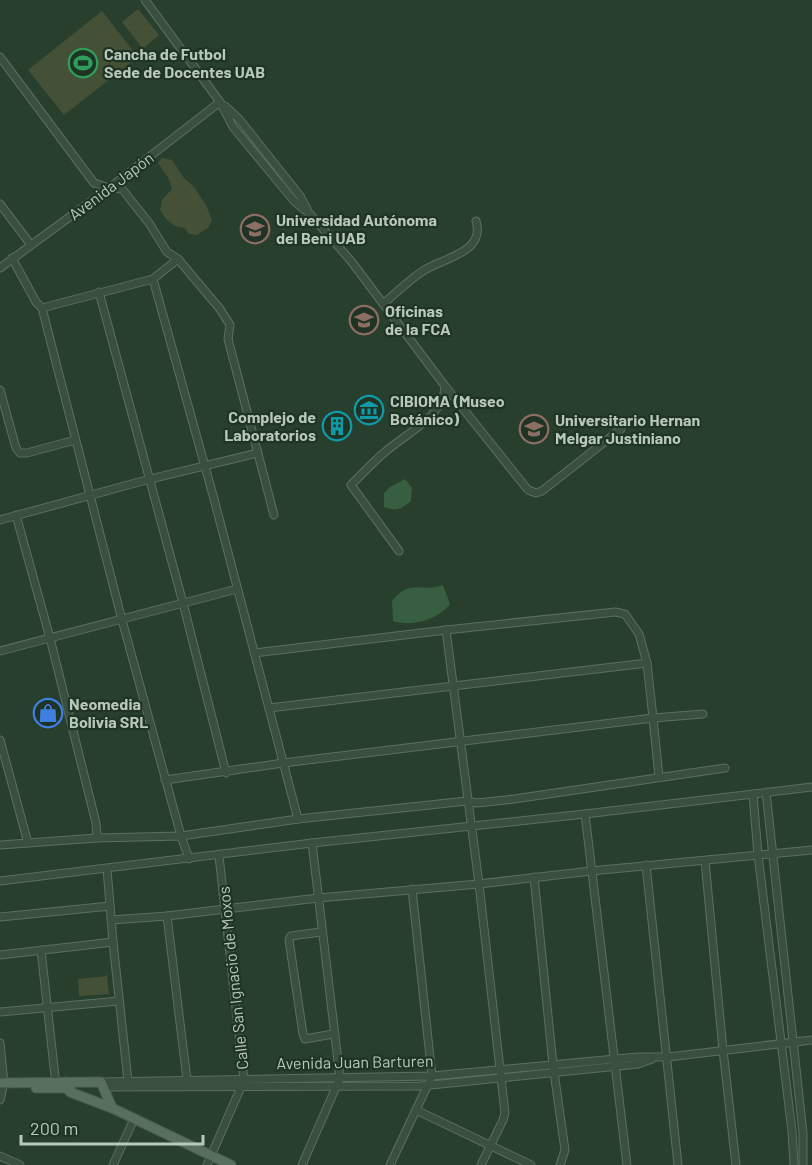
<svg xmlns="http://www.w3.org/2000/svg" width="812" height="1165" font-family="Barlow,sans-serif">
	<style>
		.green { fill: #445137 }
		.water { fill: #375e40 }
		.lines { fill: none; stroke-linecap: round; stroke-linejoin: round }
		.minor-casing { stroke: #5c6f61; stroke-width: 9 }
		.major-casing { stroke: #485b4c; stroke-width: 11 }
		.minor { stroke: #3b4f40; stroke-width: 7 }
		.major { stroke: #596f5e; stroke-width: 9 }
		.labels { text-anchor: middle; stroke-width: 4.5; stroke-linejoin: round; paint-order: stroke }
		.poi-label { font-size: 16px; font-weight: bold; fill: #b8c9bc; stroke: #203425; text-anchor: start }
		.street-label { font-size: 16px; fill: #b8c9bc; stroke: #203425 }
	</style>
	<rect width="100%" height="100%" fill="#273f2c"/>
	<!-- green -->
	<g class="green">
		<polygon points="138,9 159,35 143,49 122,22"/>
		<polygon points="102,11 138,57 64,115 28,70"/>
		<polygon points="162,158 172,160 184,178 194,187 206,205 212,220 208,228 197,235 189,234 185,228 175,226 166,219 160,210 162,200 172,189 169,179 158,163"/>
		<polygon points="107,976 109,994 79,996 78,979"/>
	</g>
	<!-- water -->
	<g class="water">
		<path d="M 405,479 L 412,488 L 411,501 C 402,509 396,512 384,507 L 384,493 L 390,487 Z"/>
		<path d="M 443,585 L 450,604 C 438,620 412,627 393,621 L 392,601 C 411,578 420,593 443,585 Z"/>
	</g>
	<g class="lines">
		<!-- minor casing -->
		<g class="minor-casing">
			<g id="minor">
				<path d="M 145,0 L 220,102 L 233,127 L 294,201 L 310,214 L 351,261 L 445,386 C 445,416 405,434 385,452 C 373,462 362,474 351,485 L 399,551"/>
				<polyline points="0,57 94,183 109,188 122,189 149,223 167,252 178,259 220,309 230,325 228,339 274,515"/>
				<polyline points="225,106 239,119 300,196 307,209"/>
				<polyline points="0,204 31,245"/>
				<polyline points="12,258 36,302 42,308 122,620 181,836 298,819 467,801 477,803 514,799 725,768"/>
				<polyline points="178,259 153,279 214,499 298,819"/>
				<polyline points="0,268 109,188 220,102"/>
				<polyline points="99,292 183,603 226,773"/>
				<path d="M 383,304 C 396,293 409,280 423,271 C 442,258 486,253 476,221"/>
				<polyline points="42,308 153,279"/>
				<polyline points="445,386 528,490 536,493 542,491 621,429"/>
				<polyline points="0,390 16,448 20,453 27,453 75,440"/>
				<polyline points="16,515 50,638 96,823 97,838"/>
				<polyline points="0,520 150,479 258,453"/>
				<polyline points="446,630 479,884 505,1113 503,1120 481,1165"/>
				<polyline points="0,651 237,589"/>
				<polyline points="254,653 446,630 615,612 625,614 639,634 647,663 653,718 703,714"/>
				<polyline points="269,708 647,663"/>
				<polyline points="0,740 28,843"/>
				<polyline points="165,780 283,763 653,718 659,777"/>
				<polyline points="766,792 803,1133 803,1165"/>
				<polyline points="753,794 758,855 792,1131 794,1165"/>
				<polyline points="585,814 627,1165"/>
				<polyline points="0,845 97,838 181,836 189,859"/>
				<polyline points="705,861 723,1050 736,1165"/>
				<polyline points="646,865 678,1165"/>
				<polyline points="107,869 113,942 128,1081"/>
				<polyline points="534,877 553,1065 565,1150 560,1165"/>
				<polyline points="0,881 312,843 585,814 812,787"/>
				<polyline points="167,916 187,1080"/>
				<polyline points="0,917 110,906"/>
				<polyline points="111,920 167,916 318,898 479,884 591,871 812,850"/>
				<polyline points="321,932 291,936 289,940 303,1034 305,1039 333,1034"/>
				<polyline points="41,950 56,1085"/>
				<polyline points="0,955 113,942"/>
				<polyline points="0,1012 119,1001"/>
				<polyline points="0,1043 4,1083 0,1100"/>
				<polyline points="101,1082 432,1076 637,1057 668,1057 812,1040"/>
				<polyline points="103,1087 421,1086 638,1064 652,1059"/>
				<polyline points="416,1110 531,1165"/>
				<polyline points="0,1156 20,1165"/>
				<polyline points="113,1165 134,1119"/>
				<polyline points="207,1165 244,1080 219,856"/>
				<polyline points="302,1165 340,1078 312,843"/>
				<polyline points="390,1165 432,1076 412,889"/>
			</g>
		</g>
		<!-- major casing -->
		<g class="major-casing">
			<g id="major">
				<polyline points="66,1082 67,1088 70,1092 112,1108 231,1165"/>
				<polyline points="0,1083 101,1082 112,1108"/>
				<polyline points="36,1088 70,1088"/>
			</g>
		</g>
		<!-- minor -->
		<use href="#minor" class="minor"/>
		<!-- major -->
		<use href="#major" class="major"/>
	</g>
	<!-- icons -->
	<defs>
		<g id="stadium-ring" transform="scale(1.5)"><circle r="9.5" fill="#203425" stroke="#2e9e5b" stroke-width="1.5"/><path d="M0-5a6.5 5 0 1 0 0 10a6.5 5 0 1 0 0-10ZM-3.5-1.8h7v3.6h-7Z" fill="#2e9e5b"/></g>
		<g id="university-ring" transform="scale(1.5)"><circle r="9.5" fill="#203425" stroke="#8d6e63" stroke-width="1.5"/><path d="M0-5L7-2L0 1L-7-2ZM-4 1L0 2.5L4 1V4Q0 6-4 4Z" fill="#8d6e63"/></g>
		<g id="museum-ring" transform="scale(1.5)"><circle r="9.5" fill="#203425" stroke="#0f9aa8" stroke-width="1.5"/><path d="M0-6L6-3V-2H-6V-3ZM-5-1h2V3h-2ZM-1-1h2V3h-2ZM3-1h2V3H3ZM-6 4H6V6H-6Z" fill="#0f9aa8"/></g>
		<g id="building-ring" transform="scale(1.5)"><circle r="9.5" fill="#203425" stroke="#0f9aa8" stroke-width="1.5"/><path d="M-4-6H4V6H1V3H-1V6H-4ZM-2.5-4.3h1.7v1.8h-1.7ZM.8-4.3h1.7v1.8H.8ZM-2.5-1h1.7V.8h-1.7ZM.8-1h1.7V.8H.8Z" fill="#0f9aa8"/></g>
		<g id="shop-ring" transform="scale(1.5)"><circle r="9.5" fill="#203425" stroke="#3f7fe0" stroke-width="1.5"/><path d="M-5-2.5h2.3a2.7 3.5 0 0 1 5.4 0H5L5.5 6h-11ZM-1.5-2.5h3a1.5 2.3 0 0 0-3 0Z" fill="#3f7fe0"/></g>
	</defs>
	<g fill-rule="evenodd">
		<use href="#stadium-ring" x="83" y="63"/>
		<use href="#university-ring" x="255" y="229"/>
		<use href="#university-ring" x="364" y="320"/>
		<use href="#museum-ring" x="369" y="410"/>
		<use href="#building-ring" x="337" y="426"/>
		<use href="#university-ring" x="534" y="429"/>
		<use href="#shop-ring" x="48" y="713"/>
	</g>
	<g class="labels">
		<!-- poi labels -->
		<g class="poi-label">
			<text x="104" y="60">Cancha de Futbol<tspan x="104" dy="18">Sede de Docentes UAB</tspan></text>
			<text x="276" y="226">Universidad Autónoma<tspan x="276" dy="18">del Beni UAB</tspan></text>
			<text x="385" y="317">Oficinas<tspan x="385" dy="18">de la FCA</tspan></text>
			<text x="390" y="407">CIBIOMA (Museo<tspan x="390" dy="18">Botánico)</tspan></text>
			<text x="316" y="423" text-anchor="end">Complejo de<tspan x="316" dy="18">Laboratorios</tspan></text>
			<text x="555" y="426">Universitario Hernan<tspan x="555" dy="18">Melgar Justiniano</tspan></text>
			<text x="69" y="710">Neomedia<tspan x="69" dy="18">Bolivia SRL</tspan></text>
		</g>
		<!-- street labels -->
		<g class="street-label">
			<text transform="translate(111 186) rotate(-37)" y="6">Avenida Japón</text>
			<text transform="translate(233 978) rotate(-96)" y="6">Calle San Ignacio de Moxos</text>
			<text transform="translate(355 1062) rotate(-1)" y="6">Avenida Juan Barturen</text>
		</g>
	</g>
	<!-- scale -->
	<path d="M21 1135v9h182v-9" fill="none" stroke="#b8c9bc" stroke-width="3"/>
	<text x="30" y="1135" font-size="18" fill="#b8c9bc" stroke="#203425" stroke-width="4.5" paint-order="stroke">200 m</text>
</svg>
